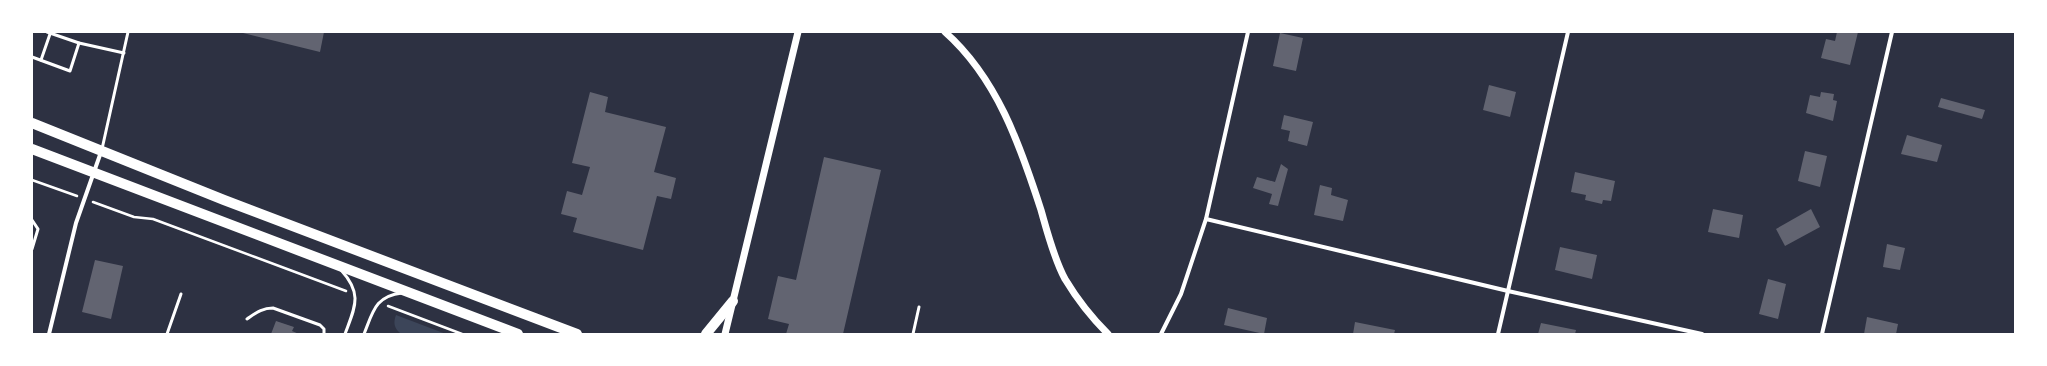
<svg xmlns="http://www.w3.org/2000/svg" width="2047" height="366" font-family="'Asap Condensed',sans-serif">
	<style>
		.green { fill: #3c4559 }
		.building { fill: #626471 }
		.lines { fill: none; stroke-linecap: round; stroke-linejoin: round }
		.path { stroke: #fff; stroke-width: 2.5 }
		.service { stroke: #fff; stroke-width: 3 }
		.minor { stroke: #fff; stroke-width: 4 }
		.tertiary { stroke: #fff; stroke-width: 7 }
		.primary { stroke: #fff; stroke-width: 10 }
	</style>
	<rect width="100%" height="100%" fill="#2d3142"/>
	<!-- green -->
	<path class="green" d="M 396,315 L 446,334 L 401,334 C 394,328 393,323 396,315 Z"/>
	<!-- building -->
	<g class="building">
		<polygon points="239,32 324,32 320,52"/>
		<polygon points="1837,32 1858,32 1850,65 1821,58 1826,39 1835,41"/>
		<polygon points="1280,33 1303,38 1296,71 1273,66"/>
		<polygon points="1489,85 1516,92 1510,117 1483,110"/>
		<polygon points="590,92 608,97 605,112 666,127 654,172 676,178 671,199 657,196 643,250 573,232 577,218 561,214 567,191 582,195 590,167 572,163"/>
		<polygon points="1821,92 1834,94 1833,100 1837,101 1833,121 1806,113 1810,95 1820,97"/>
		<polygon points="1941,98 1985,110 1982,119 1938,107"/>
		<polygon points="1284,115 1313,122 1307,146 1288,141 1290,131 1281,129"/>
		<polygon points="1907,135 1942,145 1937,162 1901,154"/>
		<polygon points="1805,151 1827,156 1820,187 1798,181"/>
		<polygon points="824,157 881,170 843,334 786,334 789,324 768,319 778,276 796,280"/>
		<polygon points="1281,164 1288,169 1278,206 1269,204 1272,194 1253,188 1257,177 1275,182"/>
		<polygon points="1575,172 1615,181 1611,201 1603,200 1602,204 1585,200 1586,195 1571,192"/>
		<polygon points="1320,185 1332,188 1331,195 1348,200 1343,221 1314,215"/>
		<polygon points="1713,209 1743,215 1739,238 1708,232"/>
		<polygon points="1811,209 1820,227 1785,246 1776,229"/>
		<polygon points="1887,244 1905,248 1900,270 1883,267"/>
		<polygon points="1560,247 1597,255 1592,279 1555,270"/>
		<polygon points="95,260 123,266 111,319 82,312"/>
		<polygon points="1768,279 1786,284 1778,319 1759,314"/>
		<polygon points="1228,308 1267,318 1264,334 1224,325"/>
		<polygon points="1867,317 1898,324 1896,334 1864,334"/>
		<polygon points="276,321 294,327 292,331 299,334 271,334"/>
		<polygon points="1355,322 1395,330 1394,334 1353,334"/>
		<polygon points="1541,323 1576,330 1575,334 1538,334"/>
	</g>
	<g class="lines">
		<!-- path -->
		<g class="path">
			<polyline points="32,180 77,196"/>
			<polyline points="93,202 134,217 153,219 346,291"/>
			<polyline points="388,306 462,334"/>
		</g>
		<!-- service -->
		<g class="service">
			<polyline points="47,32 79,43 124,53"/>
			<polyline points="32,57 70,71 79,43"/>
			<polyline points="41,60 50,34"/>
			<polyline points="102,149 128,32"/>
			<polyline points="32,220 38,229 32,249"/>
			<path d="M 341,270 C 363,294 355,307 345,334"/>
			<path d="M 247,319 C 256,313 262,308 273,308 L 320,325 L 324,329 L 324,334"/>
			<polyline points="167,334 181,294"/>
			<path d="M 364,334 C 373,312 375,296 402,293"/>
			<polyline points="913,334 919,307"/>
		</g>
		<!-- minor -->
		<g class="minor">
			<polyline points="1206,219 1508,291 1702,334"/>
			<polyline points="49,334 76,223 101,152"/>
			<polyline points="1161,334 1181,294 1206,219 1248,32"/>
			<polyline points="1498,334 1568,32"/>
			<polyline points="1822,334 1892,32"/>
		</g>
		<!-- tertiary -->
		<g class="tertiary">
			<path d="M 945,32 C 997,78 1020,145 1041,210 C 1047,231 1054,259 1065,279 C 1077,299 1091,317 1108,334"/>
			<polyline points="725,334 798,32"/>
		</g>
		<!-- primary -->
		<g class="primary">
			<polyline points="32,123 224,200 577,334"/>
			<polyline points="32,149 518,334"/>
			<polyline points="706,334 733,301"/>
		</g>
	</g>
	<!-- border -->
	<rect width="2047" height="366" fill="none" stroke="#ffffff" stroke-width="66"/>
</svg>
